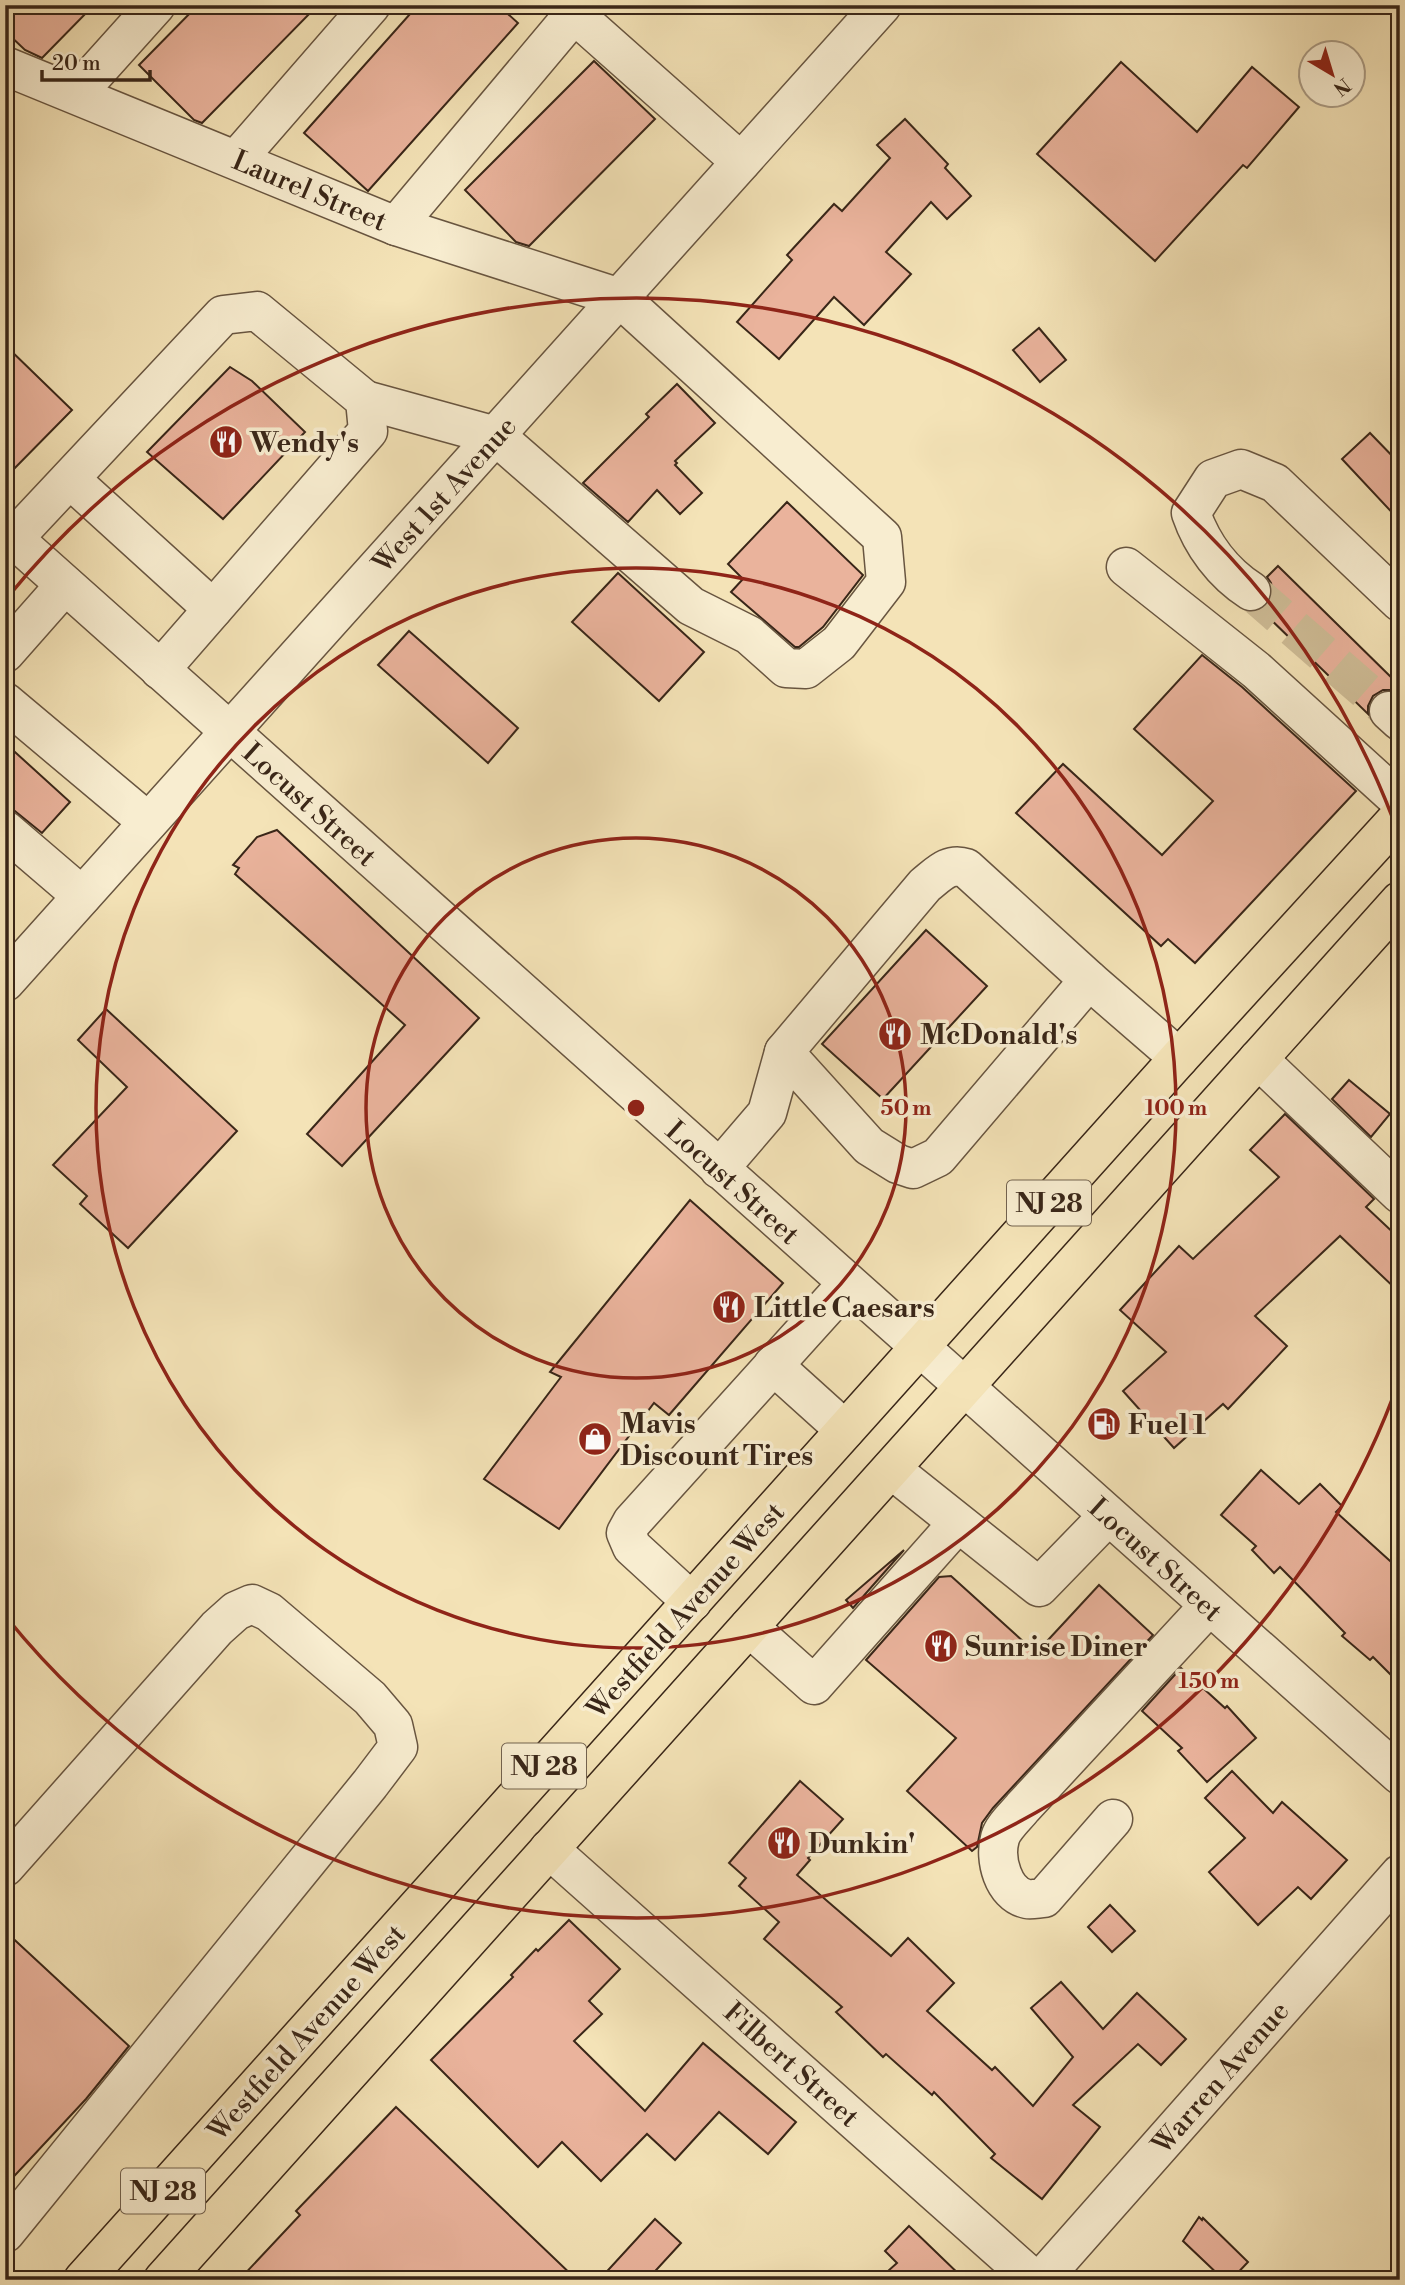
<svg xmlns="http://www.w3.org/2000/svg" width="1405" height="2285" font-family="'Libre Bodoni',serif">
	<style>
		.building { fill: #eab39c; stroke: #392618; stroke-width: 2 }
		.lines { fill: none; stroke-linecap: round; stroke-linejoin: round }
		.minor-tunnel { stroke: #cfbd97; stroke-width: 38; stroke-dasharray: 38 19; stroke-linecap: butt }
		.minor-casing { stroke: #685540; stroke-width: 41 }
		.major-casing { stroke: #392618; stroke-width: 41 }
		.minor { stroke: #f8edd0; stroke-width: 38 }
		.major { stroke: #f4e3b7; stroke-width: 38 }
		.ring { fill: none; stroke: #8f2418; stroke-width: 3.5 }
		.labels { text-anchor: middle; stroke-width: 7; stroke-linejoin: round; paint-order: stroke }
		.shield { fill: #f8edd0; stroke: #72624f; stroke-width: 2 }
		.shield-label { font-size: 26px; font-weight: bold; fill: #392618 }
		.street-label { font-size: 28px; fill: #392618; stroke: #f8edd0 }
		.poi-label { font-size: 28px; font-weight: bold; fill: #392618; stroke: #f8edd0; text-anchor: start }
		.centre { fill: #8f2418; stroke: #f8edd0; stroke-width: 3.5 }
		.ring-label { font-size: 21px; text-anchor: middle; font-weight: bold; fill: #8f2418; stroke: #f8edd0; stroke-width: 7; stroke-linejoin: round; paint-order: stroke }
	</style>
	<rect width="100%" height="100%" fill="#f4e3b7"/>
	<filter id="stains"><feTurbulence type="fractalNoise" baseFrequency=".00286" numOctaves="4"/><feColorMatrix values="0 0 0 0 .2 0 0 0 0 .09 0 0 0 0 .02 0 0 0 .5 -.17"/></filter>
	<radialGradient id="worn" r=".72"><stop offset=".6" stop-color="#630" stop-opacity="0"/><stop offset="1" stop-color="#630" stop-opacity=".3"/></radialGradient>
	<!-- building -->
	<g class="building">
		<polygon points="5,5 94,5 42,58 25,50 5,31"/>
		<polygon points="198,5 318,5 202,123 194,120 139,65"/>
		<polygon points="418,5 498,5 518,23 368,191 304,133"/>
		<polygon points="594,61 655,119 529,246 516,242 465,190"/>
		<polygon points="1121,62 1197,132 1252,67 1299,107 1247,168 1243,165 1155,261 1037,154"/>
		<polygon points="905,119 948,164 945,168 971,196 947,219 931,202 886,252 911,274 864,325 834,297 779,359 737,322 792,260 787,255 834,204 842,211 890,158 877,145"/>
		<polygon points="1039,328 1066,360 1040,382 1013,350"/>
		<polygon points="5,345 72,410 5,478"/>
		<polygon points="230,367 252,381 305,432 223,519 147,452"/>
		<polygon points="677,384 715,423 675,461 677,463 675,465 702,493 680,514 657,490 628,522 583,483 649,417 646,414"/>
		<polygon points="1370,433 1400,464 1400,521 1342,459"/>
		<polygon points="787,502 863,575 823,627 799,647 795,647 731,592 743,579 728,564"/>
		<polygon points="1278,566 1400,686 1400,693 1393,690 1383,690 1373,696 1368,706 1368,714 1261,610 1269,603 1273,594 1271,583 1267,577"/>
		<polygon points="618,573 704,652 659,701 572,622"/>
		<polygon points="409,631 518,728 488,763 378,665"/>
		<polygon points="1202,655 1242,687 1356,791 1195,963 1168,939 1161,946 1016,813 1063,764 1162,855 1213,801 1134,729"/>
		<polygon points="5,743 70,802 42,833 5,803"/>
		<polygon points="277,830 479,1018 342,1166 307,1134 405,1025 235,874 239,868 233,865 257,837"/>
		<polygon points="926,930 987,986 883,1099 822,1044"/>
		<polygon points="106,1009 237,1131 128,1248 80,1204 87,1196 53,1165 127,1087 78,1040"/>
		<polygon points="1349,1080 1390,1114 1371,1137 1332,1099"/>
		<polygon points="1285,1114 1374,1199 1366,1207 1400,1239 1400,1293 1340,1236 1255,1316 1287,1346 1228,1409 1223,1404 1174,1448 1123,1391 1166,1352 1120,1310 1179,1246 1193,1259 1279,1177 1250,1150"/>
		<polygon points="690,1200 783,1283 669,1415 654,1403 559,1529 484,1479 561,1377 550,1372"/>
		<polygon points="1261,1470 1299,1504 1320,1484 1342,1506 1336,1512 1400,1570 1400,1684 1373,1657 1370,1660 1342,1636 1345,1633 1280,1567 1274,1573 1252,1550 1256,1546 1221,1515"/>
		<polygon points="904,1550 853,1608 846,1600"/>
		<polygon points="951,1576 1036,1653 1099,1585 1153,1635 993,1808 982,1823 977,1847 972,1851 907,1791 956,1738 866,1660 939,1577"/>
		<polygon points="1181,1668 1225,1708 1227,1706 1256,1738 1207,1782 1178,1751 1182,1748 1142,1711"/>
		<polygon points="1232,1771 1273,1813 1282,1802 1347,1860 1311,1899 1298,1887 1258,1925 1209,1872 1245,1838 1205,1798"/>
		<polygon points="800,1781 843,1819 808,1858 810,1860 797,1875 891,1956 908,1938 954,1983 927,2011 992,2070 995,2067 1033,2106 1073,2057 1031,2008 1061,1982 1103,2029 1137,1993 1186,2039 1161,2065 1138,2044 1073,2105 1100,2127 1042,2199 991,2158 995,2154 934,2092 932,2095 886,2054 883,2057 836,2012 842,2007 764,1939 779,1922 739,1886 746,1878 729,1863"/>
		<polygon points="1110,1905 1135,1931 1112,1952 1088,1927"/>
		<polygon points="569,1920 620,1969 589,2001 602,2014 574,2041 645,2111 703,2043 796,2122 768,2154 719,2112 675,2160 647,2134 601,2181 562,2142 538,2167 431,2060 513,1977 511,1975 536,1949 538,1951"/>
		<polygon points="5,1931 129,2046 86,2099 5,2186"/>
		<polygon points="396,2107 577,2280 239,2280 300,2215 296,2211"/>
		<polygon points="1199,2217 1202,2220 1203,2218 1248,2262 1231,2280 1224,2280 1183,2241"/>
		<polygon points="655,2219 681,2243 647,2280 599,2280"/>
		<polygon points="909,2226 965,2280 878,2280 897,2263 885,2251"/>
	</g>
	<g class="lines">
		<!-- minor-tunnel -->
		<polyline class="minor-tunnel" points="1251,591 1389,711"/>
		<!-- minor casing -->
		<g class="minor-casing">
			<g id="minor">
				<polyline points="564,5 741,162"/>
				<polyline points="5,66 396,226 620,298 882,537 886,582 839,643 806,669 786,668 749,635 691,606 496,436 365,400"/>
				<polyline points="77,93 156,5"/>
				<polyline points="237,159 371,5"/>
				<polyline points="396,226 574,14"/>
				<polyline points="70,479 213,609"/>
				<polyline points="5,531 1400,1775"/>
				<polyline points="14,538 223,315 257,311 365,400 368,431 160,670"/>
				<polyline points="1126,567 1256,670 1400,801"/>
				<path d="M 1251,591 C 1223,573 1202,545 1191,513 L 1213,479 L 1241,469 L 1275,483 L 1400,602"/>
				<polyline points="5,653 65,585"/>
				<polyline points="5,702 148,822"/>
				<polyline points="1389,711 1400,721"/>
				<polyline points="5,830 82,896"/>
				<polyline points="5,982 882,5"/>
				<polyline points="784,1052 869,1146 898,1164 913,1169 938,1157 1089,980"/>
				<polyline points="1258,1059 1400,1194"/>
				<path d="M 719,1169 L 767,1113 L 784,1052 L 925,885 C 938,875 948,862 966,868 L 1089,980 L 1179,1058"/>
				<polyline points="773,1365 845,1430"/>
				<polyline points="891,1469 1039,1587 1108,1516"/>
				<polyline points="692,1602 632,1547 626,1533 632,1522 847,1284"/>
				<polyline points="749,1627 814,1685 957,1524"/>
				<path d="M 1113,1819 L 1044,1898 C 1039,1898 1032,1900 1027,1899 C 1003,1894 994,1859 1000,1838 C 1003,1827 1016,1816 1023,1807 L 1209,1606"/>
				<polyline points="549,1849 1034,2280"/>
				<polyline points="5,1867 217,1628 236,1611 252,1604 269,1612 370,1698 393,1725 398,1747 370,1784 5,2233"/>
				<polyline points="1041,2280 1400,1874"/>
			</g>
		</g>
		<!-- major casing -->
		<g class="major-casing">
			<g id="major">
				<polyline points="83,2280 1179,1058 1400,816"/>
				<polyline points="163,2280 1400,901"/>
			</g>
		</g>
		<!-- minor -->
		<use href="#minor" class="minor"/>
		<!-- major -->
		<use href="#major" class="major"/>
	</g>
	<!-- distance rings -->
	<g class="ring">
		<circle cx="636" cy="1108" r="270"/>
		<circle cx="636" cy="1108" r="540"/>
		<path d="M1400 1378A810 810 0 0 1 7 1618M7 598A810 810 0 0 1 1400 838"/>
	</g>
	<!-- icons -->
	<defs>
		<g id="restaurant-disc" transform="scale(1.75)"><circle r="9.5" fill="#8f2418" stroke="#f8edd0"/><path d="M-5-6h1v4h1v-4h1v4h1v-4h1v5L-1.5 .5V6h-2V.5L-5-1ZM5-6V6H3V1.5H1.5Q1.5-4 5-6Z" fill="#fff"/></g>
		<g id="fuel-disc" transform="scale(1.75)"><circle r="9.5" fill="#8f2418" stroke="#f8edd0"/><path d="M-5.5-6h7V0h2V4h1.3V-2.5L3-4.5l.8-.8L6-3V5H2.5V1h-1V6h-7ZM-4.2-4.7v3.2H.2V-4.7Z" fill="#fff"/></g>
		<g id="shop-disc" transform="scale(1.75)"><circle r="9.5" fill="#8f2418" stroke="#f8edd0"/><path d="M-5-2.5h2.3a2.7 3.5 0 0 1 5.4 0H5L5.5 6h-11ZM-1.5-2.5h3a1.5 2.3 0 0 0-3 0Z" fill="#fff"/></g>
	</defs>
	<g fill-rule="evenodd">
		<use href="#restaurant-disc" x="226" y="442"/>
		<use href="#restaurant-disc" x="895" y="1034"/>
		<use href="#restaurant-disc" x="729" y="1307"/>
		<use href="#fuel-disc" x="1104" y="1424"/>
		<use href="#shop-disc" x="595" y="1439"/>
		<use href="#restaurant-disc" x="941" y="1646"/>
		<use href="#restaurant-disc" x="784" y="1843"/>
	</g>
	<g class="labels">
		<!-- shield labels -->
		<g class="shield">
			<rect x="1007" y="1180.5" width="84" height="45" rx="5"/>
			<rect x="502" y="1743.5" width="84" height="45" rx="5"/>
			<rect x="121" y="2168.5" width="84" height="45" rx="5"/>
		</g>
		<g class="shield-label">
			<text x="1049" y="1212">NJ 28</text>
			<text x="544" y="1775">NJ 28</text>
			<text x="163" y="2200">NJ 28</text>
		</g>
		<!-- street labels -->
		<g class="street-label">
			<text transform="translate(310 190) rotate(23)" y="10">Laurel Street</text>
			<text transform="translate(444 494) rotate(-48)" y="10">West 1st Avenue</text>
			<text transform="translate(310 804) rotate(42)" y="10">Locust Street</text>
			<text transform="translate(733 1182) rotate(42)" y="10">Locust Street</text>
			<text transform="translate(1156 1559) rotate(42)" y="10">Locust Street</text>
			<text transform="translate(685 1610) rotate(-48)" y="10">Westfield Avenue West</text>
			<text transform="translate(306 2032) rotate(-48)" y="10">Westfield Avenue West</text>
			<text transform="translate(792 2064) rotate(42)" y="10">Filbert Street</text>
			<text transform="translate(1220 2077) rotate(-49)" y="10">Warren Avenue</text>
		</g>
		<!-- poi labels -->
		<g class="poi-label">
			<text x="250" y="452">Wendy's</text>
			<text x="920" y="1044">McDonald's</text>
			<text x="754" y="1317">Little Caesars</text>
			<text x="620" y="1433">Mavis<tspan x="620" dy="32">Discount Tires</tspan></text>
			<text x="1128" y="1434">Fuel 1</text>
			<text x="965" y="1656">Sunrise Diner</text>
			<text x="808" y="1853">Dunkin'</text>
		</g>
	</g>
	<circle cx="636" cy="1108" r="10" class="centre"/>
	<g class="ring-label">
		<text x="906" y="1115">50 m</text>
		<text x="1176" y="1115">100 m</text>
		<text x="1209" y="1688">150 m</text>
	</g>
	<!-- margin -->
	<rect width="1405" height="2285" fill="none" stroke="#f4e3b7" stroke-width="28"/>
	<rect x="7" y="7" width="1391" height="2271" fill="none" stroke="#392618" stroke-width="3.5"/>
	<rect x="14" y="14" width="1377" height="2257" fill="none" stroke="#392618" stroke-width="2"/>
	<!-- north arrow -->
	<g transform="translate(1332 74) rotate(142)"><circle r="33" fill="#f8edd0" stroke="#ac9d86" stroke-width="2"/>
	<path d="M0-5L12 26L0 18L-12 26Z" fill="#8f2418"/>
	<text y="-10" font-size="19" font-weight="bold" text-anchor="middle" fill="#392618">N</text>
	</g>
	<!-- scale -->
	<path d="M42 70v10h108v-10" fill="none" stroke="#392618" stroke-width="3.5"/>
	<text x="52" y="70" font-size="21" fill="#392618" stroke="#f8edd0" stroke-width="5" paint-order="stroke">20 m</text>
	<rect width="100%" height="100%" filter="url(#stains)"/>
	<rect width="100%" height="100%" fill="url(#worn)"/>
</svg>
